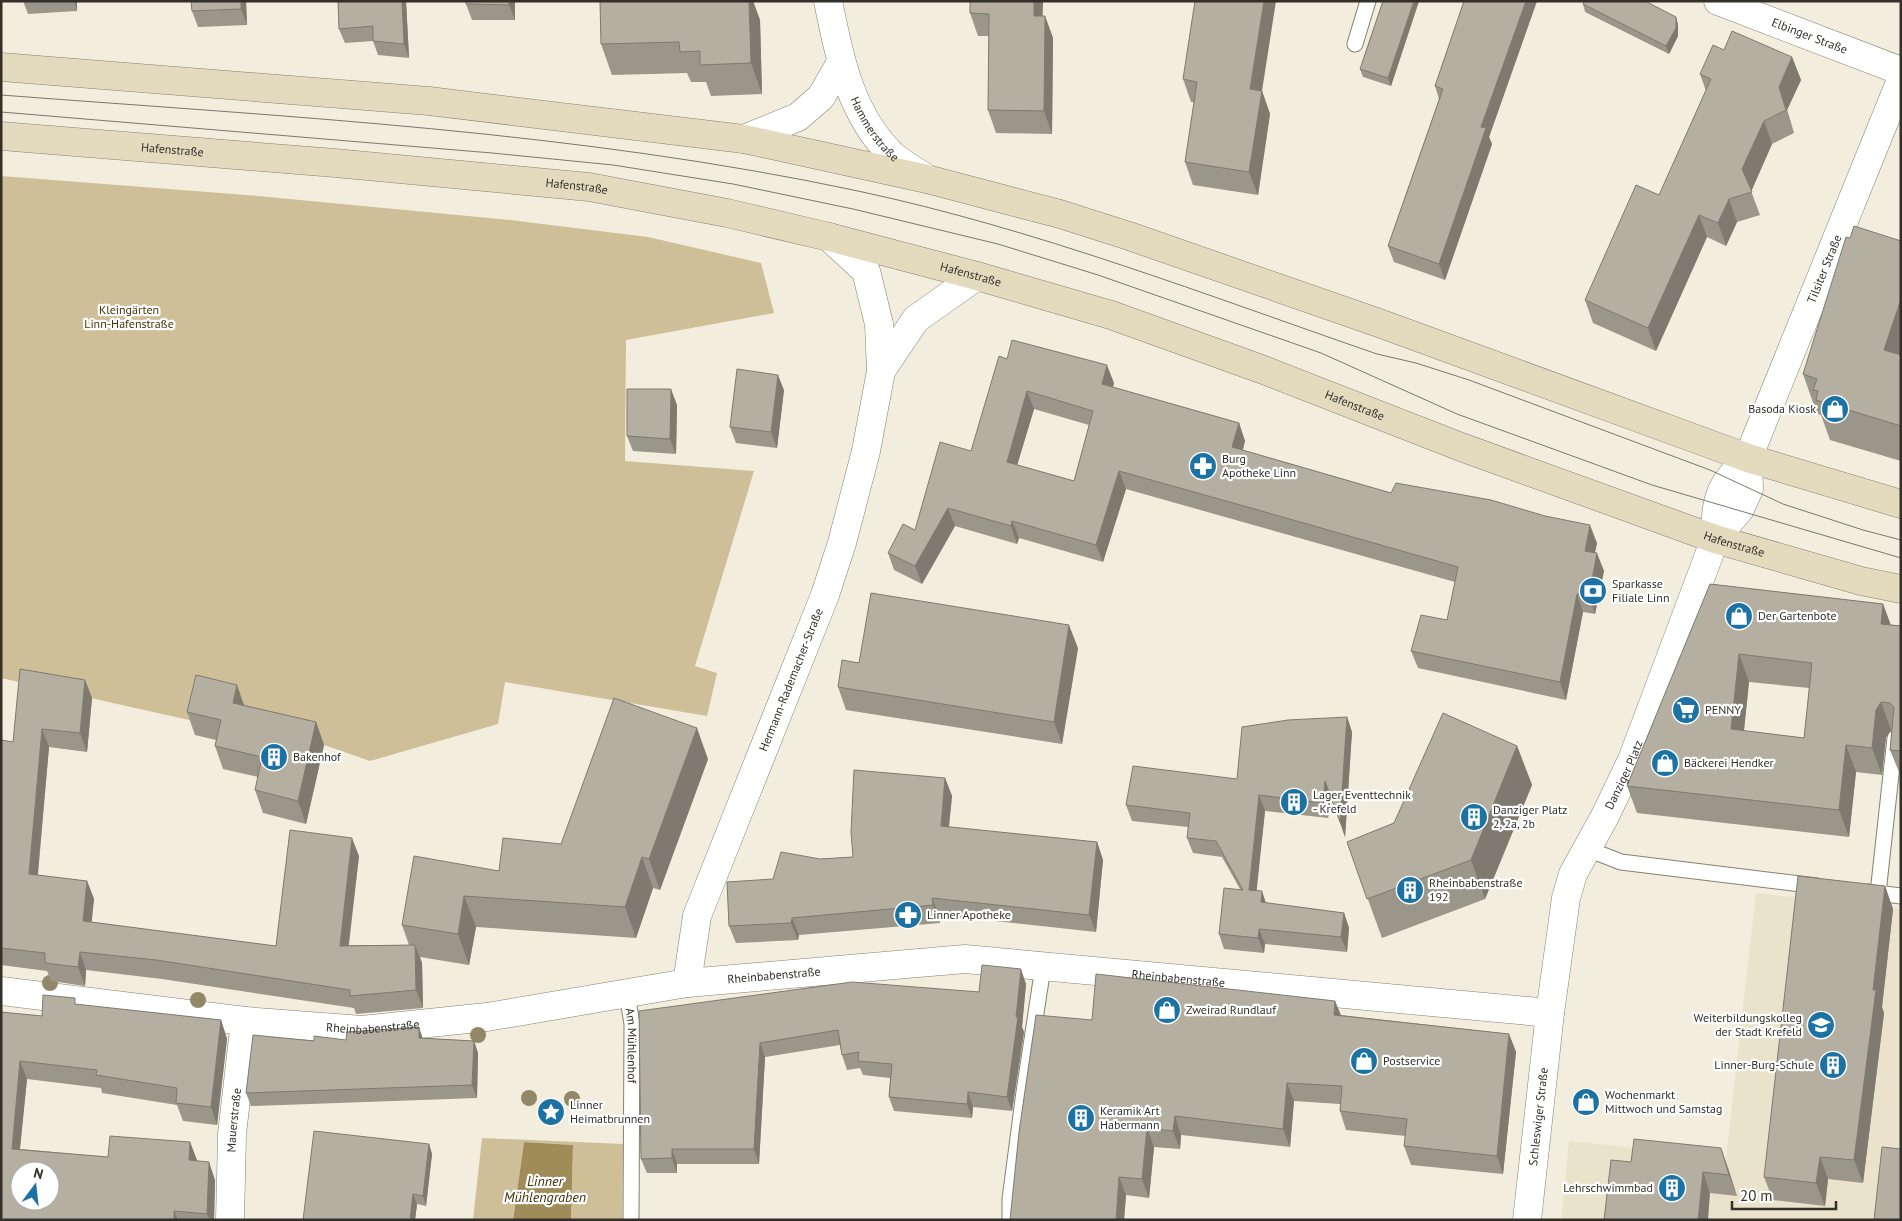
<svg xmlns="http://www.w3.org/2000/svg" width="1902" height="1221" font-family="'PT Sans',sans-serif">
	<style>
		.built { fill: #ebe2cc }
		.green { fill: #cebf99 }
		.water { fill: #a08c59 }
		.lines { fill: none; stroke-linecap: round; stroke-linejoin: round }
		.lane-casing { stroke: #868072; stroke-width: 17 }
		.street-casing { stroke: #868072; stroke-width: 29 }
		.secondary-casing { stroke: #868072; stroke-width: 29 }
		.lane { stroke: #fff; stroke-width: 15 }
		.street { stroke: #fff; stroke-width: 28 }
		.secondary { stroke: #e4dabe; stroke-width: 28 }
		.tram { stroke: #7b776d; stroke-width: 1 }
		.tree { fill: #928868 }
		.wall { fill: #9b968a; fill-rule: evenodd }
		.shaded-wall { fill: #7e7a70 }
		.building { fill: #b4afa0; stroke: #7e7a70; fill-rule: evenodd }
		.labels { text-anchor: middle; stroke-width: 4.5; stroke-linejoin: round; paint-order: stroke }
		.street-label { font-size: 12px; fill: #33302a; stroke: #fff }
		.park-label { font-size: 12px; fill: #433508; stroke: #fff }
		.poi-label { font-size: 12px; fill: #33302a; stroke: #fff; text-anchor: start }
		.water-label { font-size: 14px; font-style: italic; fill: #403205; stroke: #fff }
	</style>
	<rect width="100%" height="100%" fill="#f3eddd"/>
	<!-- built -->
	<polygon class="built" points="1756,893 1901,909 1901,1220 1561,1220 1569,1141 1726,1158"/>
	<!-- green -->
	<g class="green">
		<polygon points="1,176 258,196 510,220 648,237 761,263 774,313 626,340 625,461 754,471 695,666 717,673 707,716 505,682 498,724 370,761 324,745 198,722 1,678"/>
		<polygon points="482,1138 623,1144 622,1220 571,1220 573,1145 524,1142 513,1220 473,1220"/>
	</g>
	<!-- water -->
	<polygon class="water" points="524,1142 573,1145 571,1220 513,1220"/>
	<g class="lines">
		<!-- lane casing -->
		<g class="lane-casing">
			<g id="lane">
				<polyline points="1355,44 1368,1"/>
				<polyline points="1585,848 1621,862 1817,886"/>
				<polyline points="1868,892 1901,896"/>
				<polyline points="1878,893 1895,738"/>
				<path id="s1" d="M 627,994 L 632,1024 L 631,1220"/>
				<polyline points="1010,1220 1010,1199 1024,1092 1043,967"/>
			</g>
		</g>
		<!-- street casing -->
		<g class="street-casing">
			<g id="street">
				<path id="s2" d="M 828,1 C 839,56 850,114 892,155 C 902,164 916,171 927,179"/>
				<path id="s3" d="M 1718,1 L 1901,71"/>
				<polyline points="744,139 798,117 821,97 840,64"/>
				<polyline points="881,371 916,319 977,276"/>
				<path id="s4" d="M 1715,539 C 1716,497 1718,488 1748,458 L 1901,80"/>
				<path id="s5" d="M 687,983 L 697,916 L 825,595 L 842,543 L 866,451 L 881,371 L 879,324 L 866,271 L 829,237"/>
				<path id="s6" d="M 1,991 L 245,1021 L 362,1030 L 487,1017 L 687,983 L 965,959 L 1550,1013"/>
				<path id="s7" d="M 230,1220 L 232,1134 L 245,1021"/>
				<path id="s8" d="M 1527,1220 L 1550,1013 L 1566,898 L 1573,874 L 1604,818 L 1632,760 L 1715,539 L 1740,509 L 1749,489 L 1748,458"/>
			</g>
		</g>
		<!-- secondary casing -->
		<g class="secondary-casing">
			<g id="secondary">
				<polyline points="1,67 429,101 744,139 927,179 1060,214 1129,236 1379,323 1748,458 1901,504"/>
				<path id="s9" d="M 1,136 L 335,163 L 589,187 L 727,213 L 829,237 L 977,276 L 1111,315 L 1261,369 L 1461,447 L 1715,539 L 1861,581 L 1901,589"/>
			</g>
		</g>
		<!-- lane -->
		<use href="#lane" class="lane"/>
		<!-- street -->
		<use href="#street" class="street"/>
		<!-- secondary -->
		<use href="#secondary" class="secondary"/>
		<!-- tram -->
		<g class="tram">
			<path d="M 1,95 C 288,117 576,131 858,191 C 1036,229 1206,295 1377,354 L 1416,363 L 1469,380 L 1710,470 L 1783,504 L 1863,530 L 1901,540"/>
			<polyline points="1,112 492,153 613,165 733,184 853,209 998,244 1098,275 1321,353 1457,414 1652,485 1901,558"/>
		</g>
	</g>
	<!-- trees -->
	<g class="tree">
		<circle cx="50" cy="983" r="8"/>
		<circle cx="198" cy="1000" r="8"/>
		<circle cx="478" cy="1035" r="8"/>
		<circle cx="529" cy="1098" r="8"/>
		<circle cx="572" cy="1099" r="8"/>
	</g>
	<!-- wall -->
	<g class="wall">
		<polygon points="23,1 77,1 77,11 28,14"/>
		<polygon points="191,1 246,1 247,25 198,27 192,11"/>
		<polygon points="338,1 406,1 409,58 378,55 373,41 345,43 339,29"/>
		<polygon points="515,1 515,20 472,20 466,4"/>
		<polygon points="600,1 753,1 760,20 762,94 711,96 706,82 691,82 687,73 612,75 601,44"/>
		<polygon points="970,1 1043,1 1042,16 1045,16 1053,38 1052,134 996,133 988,110 989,36 978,36 970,13"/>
		<polygon points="1383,1 1419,1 1391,86 1363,77 1360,69"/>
		<polygon points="1464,1 1537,1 1489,137 1492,144 1445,280 1394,262 1388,246 1439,99 1435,86"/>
		<polygon points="1583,4 1676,17 1678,25 1678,36 1669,54 1585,12"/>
		<polygon points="1724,50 1792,57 1801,80 1787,110 1794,133 1772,144 1751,191 1760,215 1737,222 1726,246 1707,237 1656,351 1593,323 1585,300 1659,195 1706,91 1700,74"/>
		<polygon points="1183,79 1262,91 1270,114 1258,195 1193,185 1185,162 1194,102 1191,102"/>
		<polygon points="1850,238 1901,241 1901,461 1830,440 1821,415 1817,414 1803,374"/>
		<path d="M 1007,359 L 1114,383 L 1113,387 L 1239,423 L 1245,441 L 1243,450 L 1391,493 L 1597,543 L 1595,553 L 1604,571 L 1595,614 L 1583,612 L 1566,700 L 1418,668 L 1411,651 L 1447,620 L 1455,582 L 1257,526 L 1126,489 L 1103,562 L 1019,538 L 1017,544 L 955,526 L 922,584 L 894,570 L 888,553 L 915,530 L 971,451 ZM 1034,409 L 1089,425 L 1074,481 L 1017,465 Z"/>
		<polygon points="784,390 777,448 736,443 730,427"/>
		<polygon points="677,405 676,454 633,451 627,436"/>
		<path d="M 1710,584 L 1883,604 L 1891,625 L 1901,626 L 1901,777 L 1890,750 L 1892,730 L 1891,730 L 1886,737 L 1882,775 L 1856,772 L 1849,837 L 1637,813 L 1627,786 ZM 1749,682 L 1809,688 L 1804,738 L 1744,731 Z"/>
		<polygon points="1078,648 1062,744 846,710 838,687 859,663"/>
		<polygon points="85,680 92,698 87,752 49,747 38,875 87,881 94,899 91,922 276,946 359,856 349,945 409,945 402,925 499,871 561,844 708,759 660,890 653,888 636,938 476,927 469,965 420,957 422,963 423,1008 356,1014 354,1008 162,979 86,970 85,986 51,981 47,971 1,965 1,740 13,742"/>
		<polygon points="244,705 316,722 324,745 306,824 263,813 255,790 258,777 223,769 215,746 216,740 195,735 187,712"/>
		<polygon points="1347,717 1352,732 1345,837 1331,797 1328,818 1265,811 1256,891 1266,903 1344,913 1349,928 1347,952 1265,944 1264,953 1224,949 1219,934 1240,889 1222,857 1193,853 1187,838 1188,827 1132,821 1126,805 1237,779"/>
		<polygon points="1517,746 1532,785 1485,899 1382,938 1347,842 1394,823"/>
		<polygon points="945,778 952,796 949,827 1097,842 1103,860 1096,932 939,915 940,923 799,935 798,940 736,943 729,926 820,859 853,857"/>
		<polygon points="1885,886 1893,909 1882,1007 1884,1013 1863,1183 1828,1179 1825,1206 1773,1200 1764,1177"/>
		<polygon points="1026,984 1022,1027 1024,1032 1012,1111 973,1107 972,1118 894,1111 889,1097 890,1078 863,1075 860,1068 847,1070 842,1055 840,1045 765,1057 759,1164 677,1164 677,1173 647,1173 641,1159 639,1011 979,992"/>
		<polygon points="1335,1001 1341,1015 1509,1034 1516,1052 1503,1174 1411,1165 1404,1146 1406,1136 1346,1130 1340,1111 1340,1104 1294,1101 1290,1147 1181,1135 1180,1149 1154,1147 1149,1198 1126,1195 1124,1220 1092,1020"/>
		<polygon points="77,1005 221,1020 227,1039 217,1125 183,1121 177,1105 102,1093 101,1088 27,1079 20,1149 108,1157 190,1142 197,1161 215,1180 214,1220 1,1220 1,1012 42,1016"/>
		<polygon points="423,1038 474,1041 478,1053 477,1098 251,1106 246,1093 346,1040"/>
		<polygon points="429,1144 432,1154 426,1206 417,1204 415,1220 303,1220"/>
		<polygon points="1631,1162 1728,1168 1737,1196 1710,1193"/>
	</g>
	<!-- shaded-wall -->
	<g class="shaded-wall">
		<polygon points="74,1 77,1 77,11"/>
		<polygon points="241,1 246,1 247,25 241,9"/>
		<polygon points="402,1 406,1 409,58 404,44"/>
		<polygon points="509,1 515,1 515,20 509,5"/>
		<polygon points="749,1 753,1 760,20 762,94 751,63"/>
		<polygon points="1034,1 1043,1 1042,38 1034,16"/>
		<polygon points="1264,1 1276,1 1262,91 1270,114 1258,195 1249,172 1250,89"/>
		<polygon points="1414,1 1419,1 1391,86 1388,78"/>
		<polygon points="1526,1 1537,1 1489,137 1492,144 1445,280 1439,264 1481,127"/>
		<polygon points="1045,16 1053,38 1052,134 1044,111"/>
		<polygon points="1676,17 1678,25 1678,36 1669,54 1666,46"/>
		<polygon points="1792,57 1801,80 1787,110 1794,133 1779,87"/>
		<polygon points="1764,121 1772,144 1751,192 1742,169"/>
		<polygon points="1729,199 1737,222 1726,246 1718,223"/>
		<polygon points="1699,215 1707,237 1656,351 1648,328"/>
		<polygon points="1901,299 1901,384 1884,350"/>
		<polygon points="1107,365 1114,383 1108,402 1102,384"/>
		<polygon points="778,375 784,390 777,448 771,432"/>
		<polygon points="671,389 677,405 676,454 670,439"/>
		<polygon points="1027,391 1034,409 1013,479 1007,462"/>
		<polygon points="1239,423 1245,441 1238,465 1232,447"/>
		<polygon points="1119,471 1126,489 1103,562 1096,545"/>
		<polygon points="948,508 955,526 922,584 915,566"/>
		<polygon points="1012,521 1019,538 1017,544 1011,526"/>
		<polygon points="1590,525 1597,543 1591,569 1585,551"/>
		<polygon points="1597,553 1604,571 1595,614 1589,596"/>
		<polygon points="1577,594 1583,612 1566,700 1560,682"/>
		<polygon points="1883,604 1893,632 1881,624"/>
		<polygon points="1069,625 1078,648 1062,744 1054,722"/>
		<polygon points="1739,654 1749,682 1741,757 1731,729"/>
		<polygon points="85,680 92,698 87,752 80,733"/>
		<polygon points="237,685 245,708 233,703"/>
		<polygon points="1881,702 1891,730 1886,737 1882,775 1872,748 1876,710"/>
		<polygon points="1347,717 1352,732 1345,837 1340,822"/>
		<polygon points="316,722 324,745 306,824 298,801"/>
		<polygon points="697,728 708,759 660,890 649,859"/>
		<polygon points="42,729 49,747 36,892 29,874"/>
		<polygon points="1846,745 1856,772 1849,837 1839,810"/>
		<polygon points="1517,746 1532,785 1485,899 1471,860"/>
		<polygon points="945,778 952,796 947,844 941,826"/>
		<polygon points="1325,781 1331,797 1328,818 1323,803"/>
		<polygon points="1259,795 1265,811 1255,906 1249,890"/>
		<polygon points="352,838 359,856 346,964 340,946"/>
		<polygon points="1097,842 1103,860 1096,932 1089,915"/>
		<polygon points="642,857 653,888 636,938 625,907"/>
		<polygon points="87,881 94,899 90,939 83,921"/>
		<polygon points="1885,886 1893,909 1882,1007 1884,1013 1863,1183 1854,1160"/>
		<polygon points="1262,891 1267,906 1261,902"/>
		<polygon points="464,896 476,927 469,965 458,934"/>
		<polygon points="932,898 939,915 940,923 933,905"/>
		<polygon points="1344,913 1349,928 1347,952 1341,937"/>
		<polygon points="792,918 799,935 798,940 791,923"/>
		<polygon points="1259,929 1265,944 1264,953 1258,938"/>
		<polygon points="415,945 422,963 423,1008 416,990"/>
		<polygon points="80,952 86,970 85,986 78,967"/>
		<polygon points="1021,969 1026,984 1022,1027 1024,1032 1012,1111 1007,1097"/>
		<polygon points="1335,1001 1342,1019 1334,1015"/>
		<polygon points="221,1020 227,1039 217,1125 211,1107"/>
		<polygon points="419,1027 423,1039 419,1038"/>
		<polygon points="1509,1034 1516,1052 1503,1174 1497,1156"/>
		<polygon points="474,1041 478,1053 477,1098 472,1085"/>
		<polygon points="760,1043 765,1057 759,1164 754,1149"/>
		<polygon points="20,1061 27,1079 18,1167 12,1149"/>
		<polygon points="1287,1083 1294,1101 1290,1147 1283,1129"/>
		<polygon points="968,1092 973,1107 972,1118 967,1104"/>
		<polygon points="1175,1116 1181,1135 1180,1149 1173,1131"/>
		<polygon points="1147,1128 1154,1147 1149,1198 1142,1179"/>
		<polygon points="190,1142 197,1160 195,1178 189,1160"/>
		<polygon points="429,1144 432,1154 426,1206 423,1196"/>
		<polygon points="1721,1148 1728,1168 1737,1196 1729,1175"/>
		<polygon points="672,1149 677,1164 677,1173 672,1158"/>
		<polygon points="1820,1157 1828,1179 1825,1206 1816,1183"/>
		<polygon points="209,1162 215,1180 214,1220 210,1220 207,1214"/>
		<polygon points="1703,1172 1710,1193 1708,1220 1698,1220"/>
		<polygon points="1119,1177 1126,1195 1124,1220 1116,1220"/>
		<polygon points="413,1194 417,1204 415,1220 410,1220"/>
		<polygon points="174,1211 178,1220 174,1220"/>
	</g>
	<!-- building -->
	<g class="building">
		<polygon points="191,1 241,1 241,9 192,11"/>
		<polygon points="338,1 402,1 404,44 373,41 373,26 339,29"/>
		<polygon points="466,1 509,1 509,5 466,4"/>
		<polygon points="600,1 749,1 751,63 700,65 700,51 680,52 679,42 601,44"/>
		<polygon points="970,1 1034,1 1034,16 1045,16 1044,111 988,110 989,14 970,13"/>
		<polygon points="1195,1 1264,1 1250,89 1262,91 1249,172 1185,162 1197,82 1183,79"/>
		<polygon points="1383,1 1414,1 1388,78 1360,69"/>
		<polygon points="1464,1 1526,1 1481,127 1486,128 1439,264 1388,246 1443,89 1435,86"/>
		<polygon points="1584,1 1645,1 1676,17 1676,28 1666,46 1583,4"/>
		<polygon points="1732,31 1792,57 1779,87 1786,110 1764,121 1742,169 1752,192 1729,199 1718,223 1699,215 1648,328 1585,300 1636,185 1659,195 1711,79 1700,74 1713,45 1724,50"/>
		<polygon points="1854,226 1901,241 1901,299 1884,350 1901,355 1901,426 1816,400 1818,391 1813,390 1817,379 1803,374 1846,237 1850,238"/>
		<path d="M 1012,340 L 1107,365 L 1102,384 L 1239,423 L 1232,447 L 1391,493 L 1396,483 L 1491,500 L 1545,516 L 1590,525 L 1585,551 L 1597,553 L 1589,596 L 1577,594 L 1560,682 L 1411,651 L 1421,615 L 1447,620 L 1458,567 L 1251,508 L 1119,471 L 1096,545 L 1012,521 L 1011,526 L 948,508 L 915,566 L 888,553 L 903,524 L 915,530 L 940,442 L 971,451 L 999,356 L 1007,359 ZM 1027,391 L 1093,411 L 1074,481 L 1007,462 Z"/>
		<polygon points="737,369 778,375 771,432 730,427"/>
		<polygon points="627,389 671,389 670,439 627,436"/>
		<path d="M 1710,584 L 1883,604 L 1881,624 L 1901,626 L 1901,751 L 1890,750 L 1894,707 L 1890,703 L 1881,702 L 1876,710 L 1872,748 L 1846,745 L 1839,810 L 1627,786 ZM 1739,654 L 1812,663 L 1804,738 L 1731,729 Z"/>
		<polygon points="871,593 1069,625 1054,722 838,687 842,660 859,663"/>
		<polygon points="20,669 85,680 80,733 42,729 29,874 87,881 83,921 276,946 290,830 352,838 340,946 415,945 416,990 350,996 350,990 156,960 80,952 78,967 45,963 45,953 1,948 1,740 13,742"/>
		<polygon points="196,675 237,685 233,703 316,722 298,801 255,790 262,757 215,746 221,720 187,712"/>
		<polygon points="614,698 697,728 649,859 642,857 625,907 464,896 458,934 402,925 414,856 499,871 503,838 561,844"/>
		<polygon points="1443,713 1517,746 1471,860 1367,899 1347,842 1394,823"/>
		<polygon points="1347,717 1340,822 1325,781 1323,803 1259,795 1249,890 1262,891 1261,902 1344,913 1341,937 1259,929 1258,938 1219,934 1224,888 1243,890 1216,841 1187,838 1190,813 1126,805 1133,766 1237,779 1242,727 1288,720"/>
		<polygon points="854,770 945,778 941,826 1097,842 1089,915 932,898 933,905 792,918 791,923 729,926 727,882 773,879 781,852 820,859 853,857 851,832"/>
		<polygon points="1798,876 1885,886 1873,990 1876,990 1854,1160 1820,1157 1816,1183 1764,1177"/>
		<polygon points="982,965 1021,969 1016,1017 1018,1017 1007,1097 968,1092 967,1104 889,1097 892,1064 858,1061 859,1052 842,1055 838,1030 760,1043 754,1149 672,1149 672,1158 641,1159 639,1011 852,982 979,992"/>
		<polygon points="1096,974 1335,1001 1334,1015 1509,1034 1497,1156 1404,1146 1407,1119 1340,1111 1342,1086 1287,1083 1283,1129 1175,1116 1173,1131 1147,1128 1142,1179 1119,1177 1116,1220 1010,1220 1019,1132 1036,1015 1092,1020"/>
		<path d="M 43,995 L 75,998 L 75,1004 L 221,1020 L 211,1107 L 176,1103 L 177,1088 L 96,1075 L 97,1070 L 20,1061 L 12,1149 L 108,1157 L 110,1136 L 190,1142 L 189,1160 L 209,1162 L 207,1214 L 174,1211 L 174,1220 L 1,1220 L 1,1012 L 42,1016 ZM 20,1171 L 50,1171 L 50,1201 L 20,1201 Z"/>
		<polygon points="419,1027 419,1038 474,1041 472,1085 246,1093 253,1035 314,1041 314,1036 346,1040 347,1032"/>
		<polygon points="314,1131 429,1144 423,1196 413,1194 410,1220 303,1220"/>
		<polygon points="1634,1139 1721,1148 1729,1175 1703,1172 1698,1220 1604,1220 1611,1160 1631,1162"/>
		<polygon points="1882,1147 1901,1149 1901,1220 1874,1220"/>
	</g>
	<!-- icons -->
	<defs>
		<g id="shop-disc" transform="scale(1.4375)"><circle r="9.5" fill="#1c72a2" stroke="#fff"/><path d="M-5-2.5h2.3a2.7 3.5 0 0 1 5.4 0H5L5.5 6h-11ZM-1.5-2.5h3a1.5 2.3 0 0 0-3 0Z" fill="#fff"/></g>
		<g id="pharmacy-disc" transform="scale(1.4375)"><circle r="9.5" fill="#1c72a2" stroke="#fff"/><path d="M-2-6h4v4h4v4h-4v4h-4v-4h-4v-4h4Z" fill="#fff"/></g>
		<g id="bank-disc" transform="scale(1.4375)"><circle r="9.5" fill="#1c72a2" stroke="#fff"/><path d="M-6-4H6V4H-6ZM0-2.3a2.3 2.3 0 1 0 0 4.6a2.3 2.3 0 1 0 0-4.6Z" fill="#fff"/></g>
		<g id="supermarket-disc" transform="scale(1.4375)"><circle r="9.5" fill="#1c72a2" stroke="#fff"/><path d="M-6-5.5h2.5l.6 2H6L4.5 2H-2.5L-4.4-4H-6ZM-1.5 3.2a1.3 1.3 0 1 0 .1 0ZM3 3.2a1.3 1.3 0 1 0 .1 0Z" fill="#fff"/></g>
		<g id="building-disc" transform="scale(1.4375)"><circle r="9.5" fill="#1c72a2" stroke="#fff"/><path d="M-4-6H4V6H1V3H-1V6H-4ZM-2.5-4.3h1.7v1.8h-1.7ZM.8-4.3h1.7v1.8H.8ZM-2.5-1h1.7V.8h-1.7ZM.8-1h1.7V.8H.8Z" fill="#fff"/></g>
		<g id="school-disc" transform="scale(1.4375)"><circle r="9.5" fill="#1c72a2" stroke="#fff"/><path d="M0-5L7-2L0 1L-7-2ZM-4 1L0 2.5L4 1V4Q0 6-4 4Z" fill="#fff"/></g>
		<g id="sight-disc" transform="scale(1.4375)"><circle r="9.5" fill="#1c72a2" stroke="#fff"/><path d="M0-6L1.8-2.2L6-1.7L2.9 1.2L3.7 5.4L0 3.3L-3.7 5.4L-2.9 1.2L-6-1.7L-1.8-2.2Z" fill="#fff"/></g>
	</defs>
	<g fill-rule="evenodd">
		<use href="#shop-disc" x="1835" y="409"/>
		<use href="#pharmacy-disc" x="1203" y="466"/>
		<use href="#bank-disc" x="1593" y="591"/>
		<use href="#shop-disc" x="1739" y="616"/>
		<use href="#supermarket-disc" x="1686" y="710"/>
		<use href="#building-disc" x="274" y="757"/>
		<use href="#shop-disc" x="1665" y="763"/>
		<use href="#building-disc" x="1294" y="802"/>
		<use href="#building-disc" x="1474" y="817"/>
		<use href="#building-disc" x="1410" y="890"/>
		<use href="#pharmacy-disc" x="908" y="915"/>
		<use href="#shop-disc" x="1167" y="1010"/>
		<use href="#school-disc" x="1821" y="1025"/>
		<use href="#shop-disc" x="1364" y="1061"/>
		<use href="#building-disc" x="1833" y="1065"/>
		<use href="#shop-disc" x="1586" y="1102"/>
		<use href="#sight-disc" x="551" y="1112"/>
		<use href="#building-disc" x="1081" y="1118"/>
		<use href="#building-disc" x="1672" y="1188"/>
	</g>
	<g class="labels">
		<!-- street labels -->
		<g class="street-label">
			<text dy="4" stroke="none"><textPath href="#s3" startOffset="98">Elbinger Straße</textPath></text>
			<text dy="4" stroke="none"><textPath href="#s2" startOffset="138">Hammerstraße</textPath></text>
			<text dy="4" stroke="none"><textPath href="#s9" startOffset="172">Hafenstraße</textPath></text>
			<text dy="4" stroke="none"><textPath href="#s9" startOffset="578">Hafenstraße</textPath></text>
			<text dy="4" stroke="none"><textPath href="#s4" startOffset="295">Tilsiter Straße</textPath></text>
			<text dy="4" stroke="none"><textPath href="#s9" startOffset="982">Hafenstraße</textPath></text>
			<text dy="4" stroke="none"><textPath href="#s9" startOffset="1388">Hafenstraße</textPath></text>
			<text dy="4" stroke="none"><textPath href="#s9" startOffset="1792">Hafenstraße</textPath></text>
			<text dy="4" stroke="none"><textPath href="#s5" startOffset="322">Hermann-Rademacher-Straße</textPath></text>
			<text dy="4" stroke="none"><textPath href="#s8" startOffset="461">Danziger Platz</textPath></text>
			<text dy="4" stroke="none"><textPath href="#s6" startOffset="779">Rheinbabenstraße</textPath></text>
			<text dy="4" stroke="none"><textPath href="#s6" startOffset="1185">Rheinbabenstraße</textPath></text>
			<text dy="4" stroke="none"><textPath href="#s6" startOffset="374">Rheinbabenstraße</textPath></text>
			<text dy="4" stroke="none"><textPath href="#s1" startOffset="52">Am Mühlenhof</textPath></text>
			<text dy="4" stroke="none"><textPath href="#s8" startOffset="104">Schleswiger Straße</textPath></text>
			<text dy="4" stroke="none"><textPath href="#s7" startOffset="100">Mauerstraße</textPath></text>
		</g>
		<!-- park labels -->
		<g class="park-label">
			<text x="129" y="314">Kleingärten<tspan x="129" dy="14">Linn-Hafenstraße</tspan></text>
		</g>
		<!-- poi labels -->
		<g class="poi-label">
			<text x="1816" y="413" text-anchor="end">Basoda Kiosk</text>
			<text x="1222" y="463">Burg<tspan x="1222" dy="14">Apotheke Linn</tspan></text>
			<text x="1612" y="588">Sparkasse<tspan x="1612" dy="14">Filiale Linn</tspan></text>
			<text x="1758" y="620">Der Gartenbote</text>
			<text x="1705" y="714">PENNY</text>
			<text x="293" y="761">Bakenhof</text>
			<text x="1684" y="767">Bäckerei Hendker</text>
			<text x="1313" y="799">Lager Eventtechnik<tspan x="1313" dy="14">- Krefeld</tspan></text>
			<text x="1493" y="814">Danziger Platz<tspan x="1493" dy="14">2, 2a, 2b</tspan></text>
			<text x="1429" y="887">Rheinbabenstraße<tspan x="1429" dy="14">192</tspan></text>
			<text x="927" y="919">Linner Apotheke</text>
			<text x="1186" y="1014">Zweirad Rundlauf</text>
			<text x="1802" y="1022" text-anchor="end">Weiterbildungskolleg<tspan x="1802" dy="14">der Stadt Krefeld</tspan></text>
			<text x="1383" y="1065">Postservice</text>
			<text x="1814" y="1069" text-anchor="end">Linner-Burg-Schule</text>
			<text x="1605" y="1099">Wochenmarkt<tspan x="1605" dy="14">Mittwoch und Samstag</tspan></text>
			<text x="570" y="1109">Linner<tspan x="570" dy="14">Heimatbrunnen</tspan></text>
			<text x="1100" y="1115">Keramik Art<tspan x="1100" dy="14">Habermann</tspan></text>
			<text x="1653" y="1192" text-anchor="end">Lehrschwimmbad</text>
		</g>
		<!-- water labels -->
		<g class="water-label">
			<text x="545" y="1186">Linner<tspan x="545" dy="16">Mühlengraben</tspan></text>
		</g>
	</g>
	<!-- border -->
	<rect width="1902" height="1221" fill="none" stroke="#33302a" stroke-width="5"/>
	<!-- north arrow -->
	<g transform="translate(35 1186) rotate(15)"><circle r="24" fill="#ffffff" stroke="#adacaa"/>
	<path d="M0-4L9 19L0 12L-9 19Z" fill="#1c72a2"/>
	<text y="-8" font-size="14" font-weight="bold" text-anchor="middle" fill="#33302a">N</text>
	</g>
	<!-- scale -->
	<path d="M1732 1201v8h104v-8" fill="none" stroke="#33302a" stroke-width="2.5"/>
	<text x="1740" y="1201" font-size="15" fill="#33302a" stroke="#ffffff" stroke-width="4" paint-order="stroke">20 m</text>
</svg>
